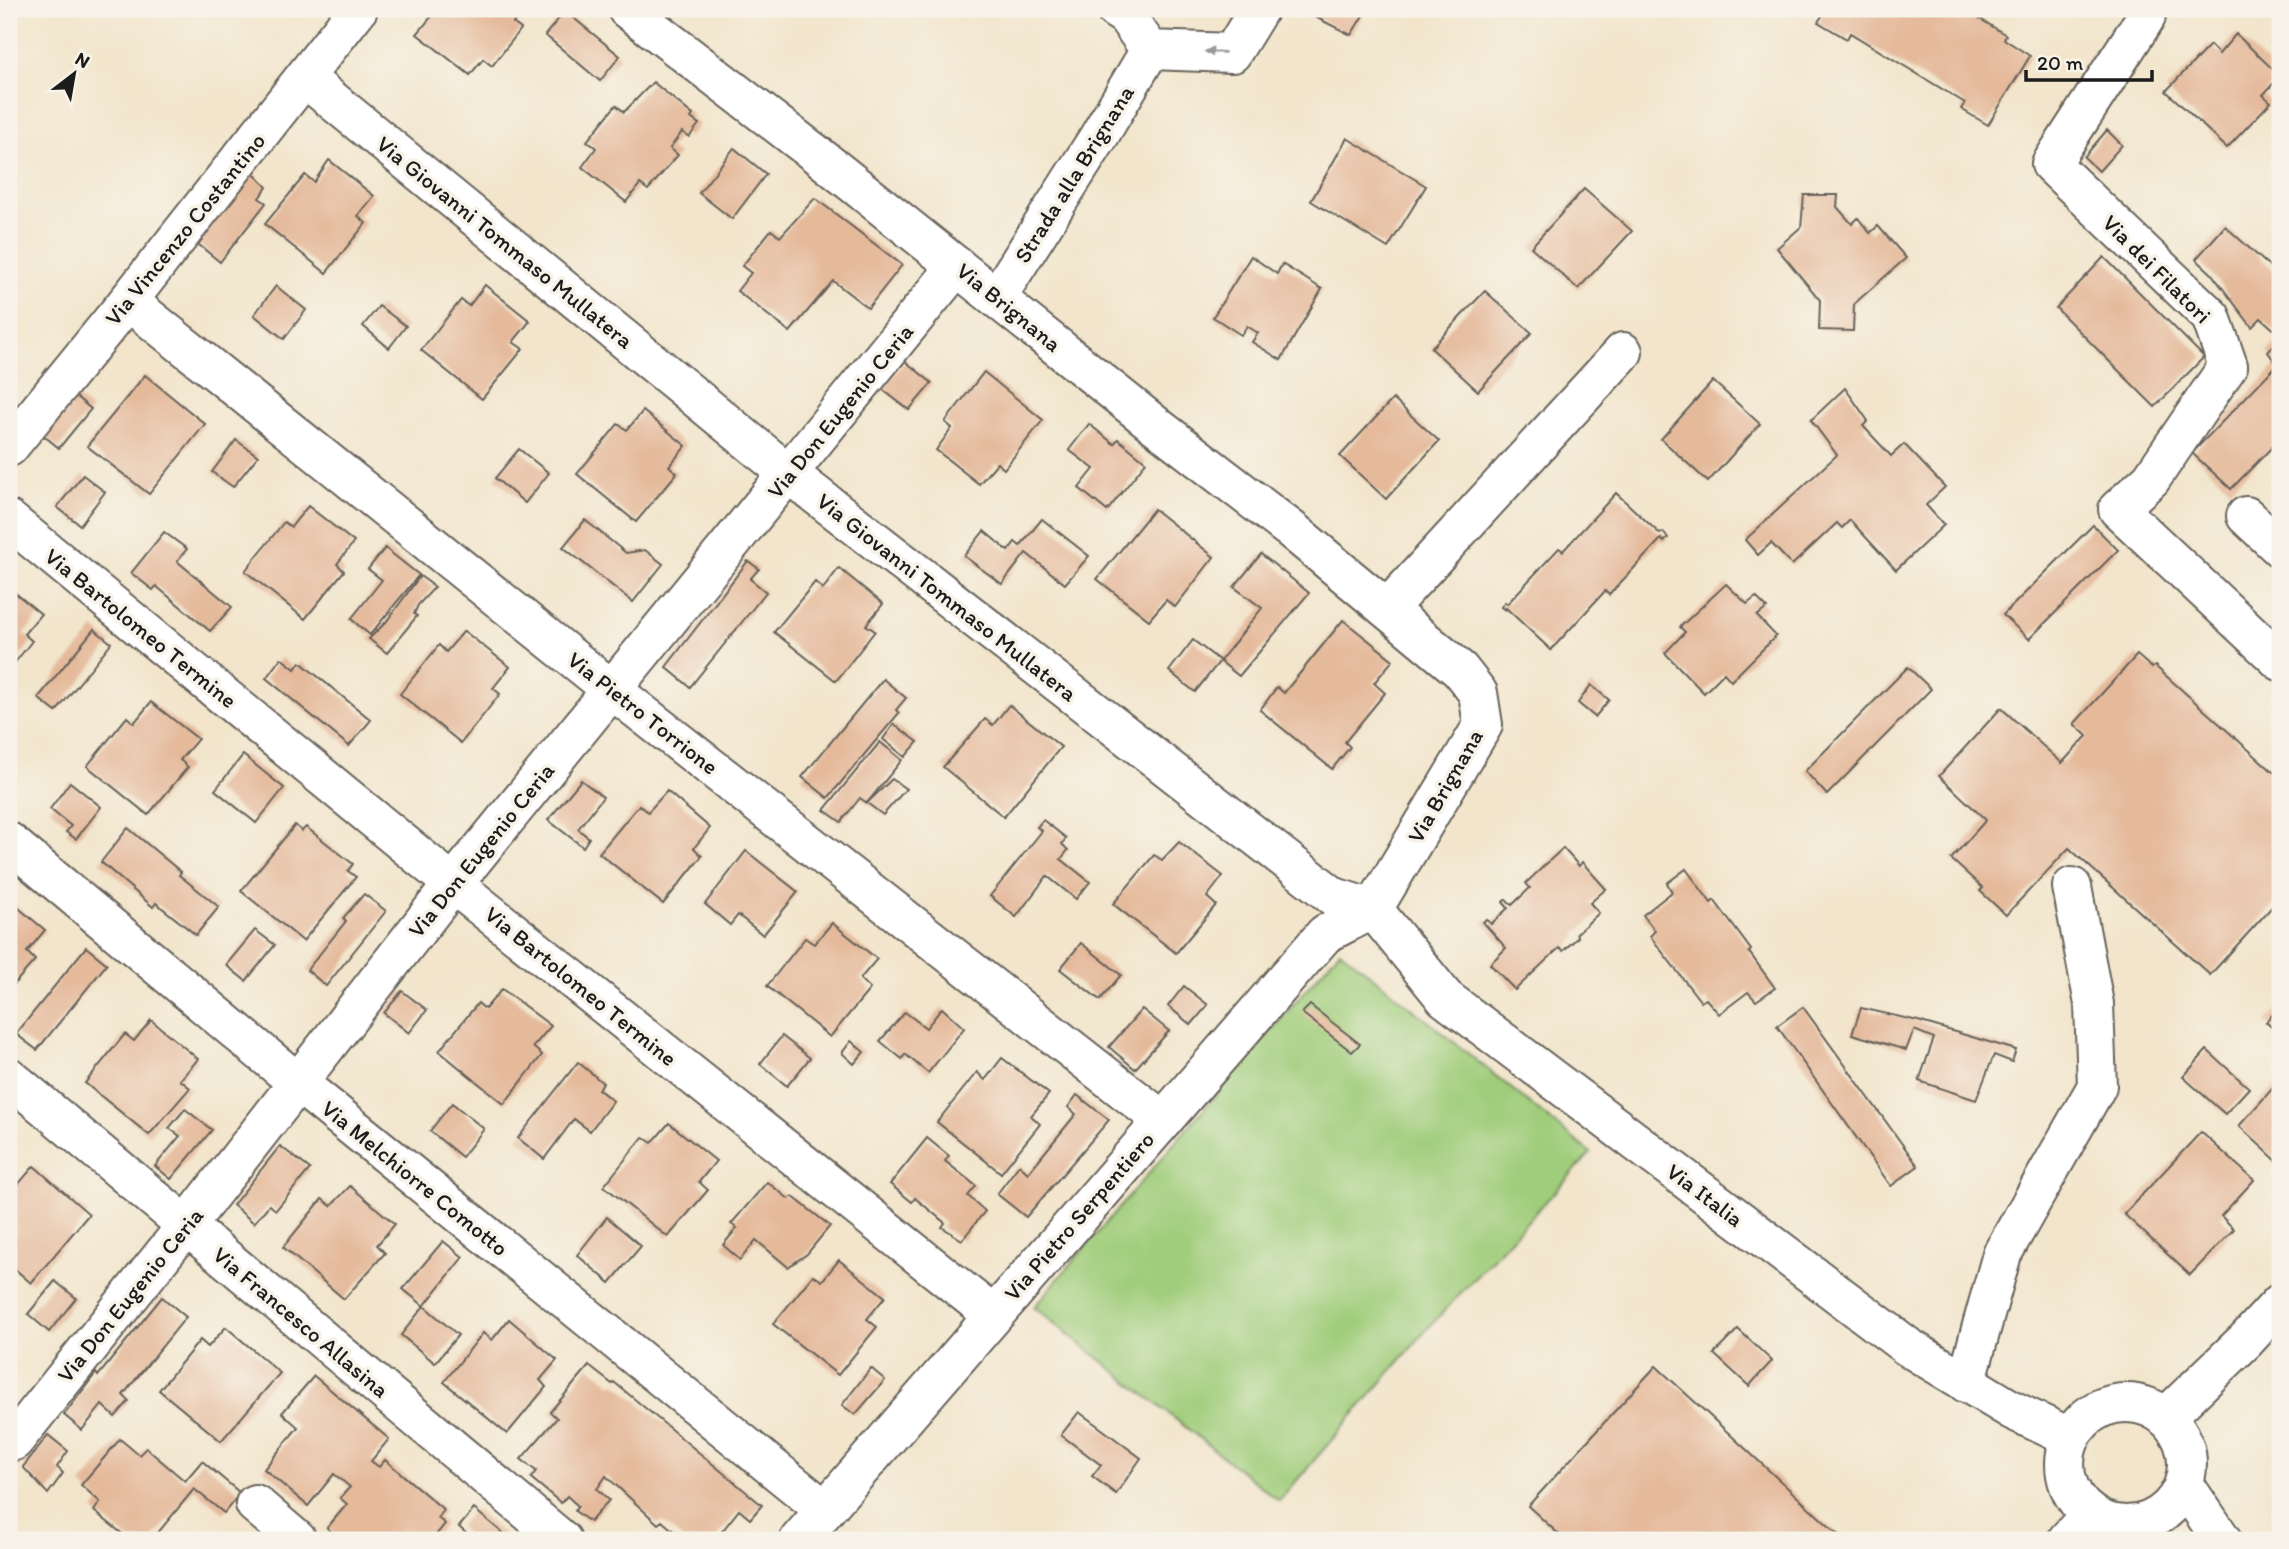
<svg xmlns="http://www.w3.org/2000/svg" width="2289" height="1549" font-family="Itim,sans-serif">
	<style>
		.green { fill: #a0cd7b; stroke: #5e744c; stroke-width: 2 }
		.building { fill: #e5ba9b }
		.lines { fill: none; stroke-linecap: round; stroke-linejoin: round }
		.minor-casing { stroke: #67625a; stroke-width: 42 }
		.minor { stroke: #fff; stroke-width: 38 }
		.oneway { fill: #999 }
		.labels { text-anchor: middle; stroke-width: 7; stroke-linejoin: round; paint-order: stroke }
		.street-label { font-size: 23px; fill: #1c1c1c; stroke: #f7f3e8 }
	</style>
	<rect width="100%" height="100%" fill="#f7f3e8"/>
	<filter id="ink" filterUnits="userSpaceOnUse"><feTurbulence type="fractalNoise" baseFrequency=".0143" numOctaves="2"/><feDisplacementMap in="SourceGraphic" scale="14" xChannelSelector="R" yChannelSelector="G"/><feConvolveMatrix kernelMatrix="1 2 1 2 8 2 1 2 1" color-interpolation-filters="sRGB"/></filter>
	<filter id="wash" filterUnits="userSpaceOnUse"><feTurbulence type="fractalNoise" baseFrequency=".00686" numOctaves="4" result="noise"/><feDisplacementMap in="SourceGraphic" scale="28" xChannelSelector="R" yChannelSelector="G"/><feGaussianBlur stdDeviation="1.57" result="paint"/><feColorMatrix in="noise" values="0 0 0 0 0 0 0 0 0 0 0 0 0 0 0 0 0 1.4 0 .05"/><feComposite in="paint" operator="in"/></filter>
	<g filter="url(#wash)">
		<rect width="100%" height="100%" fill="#f2e5cc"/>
		<!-- green -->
		<polygon class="green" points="1340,950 1591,1153 1429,1327 1279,1501 1034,1307"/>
		<g id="blocks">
			<!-- building -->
			<g class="building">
				<polygon points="423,9 524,9 513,23 521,29 492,66 483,59 470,75 417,34 432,16"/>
				<polygon points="1299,9 1367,9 1351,35"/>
				<polygon points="1827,9 1964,9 2006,35 2004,39 2030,56 1988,125 1961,109 1965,103 1850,33 1847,39 1818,22"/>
				<polygon points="565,11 620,56 600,81 545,35"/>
				<polygon points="2236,34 2280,76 2263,95 2271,102 2227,148 2166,91 2210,45 2219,54"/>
				<polygon points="653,82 693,115 691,118 699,124 689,137 682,132 670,148 678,155 648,190 640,184 626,202 582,167 596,148 587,141 616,105 624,112"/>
				<polygon points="2107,130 2122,145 2099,171 2084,157"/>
				<polygon points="1347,138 1426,186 1388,248 1311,201"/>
				<polygon points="734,148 766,174 732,219 699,193"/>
				<polygon points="329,160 374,196 358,216 366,223 326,273 265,224 305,175 314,182"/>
				<polygon points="248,168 267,187 259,198 266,203 220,262 193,240"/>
				<polygon points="1584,189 1632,231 1578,289 1531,247"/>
				<polygon points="1804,195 1838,195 1837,207 1852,224 1858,218 1870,233 1878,226 1906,258 1854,304 1853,331 1819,330 1820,300 1777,248 1801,227"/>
				<polygon points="815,198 902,265 868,308 833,281 790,332 737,291 751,273 742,266 771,230 780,237"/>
				<polygon points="2225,226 2280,276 2280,335 2261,318 2252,327 2211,273 2196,259"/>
				<polygon points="1251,256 1277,274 1282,264 1322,289 1281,360 1252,342 1258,333 1247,326 1241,335 1213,317"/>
				<polygon points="2104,257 2204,357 2155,407 2056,308"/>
				<polygon points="485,285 530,321 513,342 523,349 482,399 421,350 461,300 469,306"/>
				<polygon points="276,286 306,310 284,339 254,315"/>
				<polygon points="1485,291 1532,333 1478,391 1431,348"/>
				<polygon points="379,306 406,326 389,348 363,326"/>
				<polygon points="2280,338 2280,439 2231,489 2192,453 2277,365 2268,352"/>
				<polygon points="905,361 932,383 909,410 882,389"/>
				<polygon points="984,372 1043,420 1004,469 997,463 979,484 936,450 952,428 945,422"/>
				<polygon points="145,375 205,424 149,494 87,446"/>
				<polygon points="1713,381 1760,424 1708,482 1661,439"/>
				<polygon points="1845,388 1868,421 1863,426 1891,456 1904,444 1945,487 1926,505 1944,525 1896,570 1850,520 1842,528 1837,523 1792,565 1771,543 1758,555 1745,540 1837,455 1811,420"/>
				<polygon points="69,391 91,409 59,448 38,431"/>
				<polygon points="1393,399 1439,441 1386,499 1340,456"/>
				<polygon points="643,411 686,446 669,466 677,473 636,522 577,474 618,424 627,430"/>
				<polygon points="1089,424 1114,444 1118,439 1146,462 1107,511 1079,488 1094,469 1069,450"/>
				<polygon points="236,440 258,456 233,487 212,472"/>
				<polygon points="519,449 549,473 525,503 495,478"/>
				<polygon points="83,475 105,492 80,525 57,507"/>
				<polygon points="1616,493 1660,534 1663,532 1668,538 1664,542 1661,539 1609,595 1605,591 1551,650 1506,608 1505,610 1501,607 1505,602 1507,604 1559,548 1563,551"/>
				<polygon points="308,506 354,542 337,564 344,571 305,619 245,571 284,522 291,527"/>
				<polygon points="1154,509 1214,557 1175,607 1166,600 1149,620 1097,579"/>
				<polygon points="1042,519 1089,556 1065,584 1026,553 1002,584 964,556 984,531 1008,551 1015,542 1020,546"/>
				<polygon points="585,520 626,553 645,550 663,564 633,602 563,547"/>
				<polygon points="2093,525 2118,550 2029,639 2003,615"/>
				<polygon points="164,532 187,549 177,561 232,607 210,631 156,586 153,590 131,573"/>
				<polygon points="385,548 419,575 370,635 351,619 382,580 368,569"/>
				<polygon points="1261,554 1309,593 1239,676 1220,661 1262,608 1234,587"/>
				<polygon points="748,561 759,569 750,579 766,592 690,687 666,667"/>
				<polygon points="839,568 883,604 866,625 875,631 836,681 774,632 815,582 823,589"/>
				<polygon points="420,576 435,587 418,605 414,614 417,616 387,653 369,639 386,622"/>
				<polygon points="1726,584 1747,604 1756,597 1767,608 1757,616 1776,636 1731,681 1724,673 1704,693 1665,653 1685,632 1680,627"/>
				<polygon points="9,588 41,614 24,634 32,641 9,670"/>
				<polygon points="1343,620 1393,660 1374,683 1385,693 1345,742 1350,747 1332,769 1260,710 1277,687 1284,693"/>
				<polygon points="94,629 111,643 56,712 38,698"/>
				<polygon points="464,631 510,667 493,688 500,694 461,743 400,694 439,645 446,652"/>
				<polygon points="1193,640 1220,661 1195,692 1169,671"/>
				<polygon points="2137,655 2152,668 2155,666 2280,778 2280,898 2210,975 2069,848 2006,915 1980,891 1983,888 1951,859 1986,820 1939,776 2001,708 2062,763 2087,736 2074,724"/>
				<polygon points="281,658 295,669 300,662 371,720 349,746 266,678"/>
				<polygon points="1908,667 1931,689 1827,795 1805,771"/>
				<polygon points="883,679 906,698 896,710 899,713 828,798 802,777"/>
				<polygon points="1591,685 1609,700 1595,717 1578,703"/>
				<polygon points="151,702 198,739 180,760 188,767 148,815 87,766 127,717 134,723"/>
				<polygon points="1009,705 1061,747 1004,817 943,767 985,719 993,725"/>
				<polygon points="894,724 918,742 905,757 883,739"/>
				<polygon points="880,742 902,760 867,803 860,798 841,822 824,810"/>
				<polygon points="243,755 284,788 256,823 215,790"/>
				<polygon points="892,779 906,789 883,815 867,803"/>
				<polygon points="581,780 603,797 578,829 589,838 583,847 548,820"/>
				<polygon points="70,782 101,807 76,839 66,832 71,826 50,809"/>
				<polygon points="667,791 710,828 694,848 702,856 663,904 599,853 639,805 648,812"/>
				<polygon points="1043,820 1066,838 1062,844 1068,850 1061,859 1090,882 1076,899 1047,876 1016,917 990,896 1042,831 1037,827"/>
				<polygon points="295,825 302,831 306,827 353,864 348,871 356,877 303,941 241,891"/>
				<polygon points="128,828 181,872 179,875 219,907 196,935 156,903 153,907 101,862"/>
				<polygon points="1179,842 1223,876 1207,897 1216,905 1176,953 1113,904 1154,855 1162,860"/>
				<polygon points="1563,848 1579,866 1582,862 1606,889 1590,903 1599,913 1576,934 1578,937 1563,951 1559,948 1515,990 1490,964 1506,948 1483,922 1486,919 1491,924 1508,908 1503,902 1506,899 1512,905 1530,888 1526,883"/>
				<polygon points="746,851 798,892 763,935 738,915 730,925 705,904"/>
				<polygon points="1686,869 1711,903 1714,900 1751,950 1749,952 1775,988 1756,1001 1748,992 1719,1014 1706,999 1701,1002 1650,936 1655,931 1643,915 1672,892 1667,883"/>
				<polygon points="364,894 386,911 326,986 307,970 346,921 343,918"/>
				<polygon points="9,900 45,930 27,952 35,960 9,990"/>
				<polygon points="832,923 877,959 860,979 870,989 830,1037 767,986 805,938 814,944"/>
				<polygon points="255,930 275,945 246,981 226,965"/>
				<polygon points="1081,943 1121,975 1100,1000 1060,969"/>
				<polygon points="86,947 107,964 37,1050 16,1034"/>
				<polygon points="1184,986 1208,1005 1191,1025 1168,1006"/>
				<polygon points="502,989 551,1026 533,1047 542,1055 504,1104 439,1051 478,1003 485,1009"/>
				<polygon points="402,991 427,1010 409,1033 384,1013"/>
				<polygon points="1310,1005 1360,1044 1352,1052 1302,1013"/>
				<polygon points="2280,1006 2280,1035 2266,1022"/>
				<polygon points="1803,1007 1918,1166 1891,1186 1777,1026"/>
				<polygon points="942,1008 964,1028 928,1073 905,1054 902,1059 880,1041 905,1012 926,1028"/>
				<polygon points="1861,1008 1918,1021 2016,1050 2012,1062 1994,1055 1976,1100 1919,1081 1934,1038 1914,1030 1906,1050 1852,1034"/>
				<polygon points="1142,1009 1169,1031 1135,1069 1109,1047"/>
				<polygon points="151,1020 198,1059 180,1080 190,1088 149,1135 85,1083 125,1034 134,1041"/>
				<polygon points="782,1036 810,1058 787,1086 760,1064"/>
				<polygon points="851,1041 864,1052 854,1064 842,1053"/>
				<polygon points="2207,1050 2249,1088 2225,1114 2183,1077"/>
				<polygon points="1002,1058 1049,1094 1031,1116 1040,1124 1001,1173 937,1122 977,1072 985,1080"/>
				<polygon points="578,1062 603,1083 598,1089 613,1101 590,1131 574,1119 544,1159 518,1138"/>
				<polygon points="2280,1080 2280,1164 2239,1126"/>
				<polygon points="1077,1095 1109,1120 1026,1217 997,1194 1019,1165 1028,1173 1076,1114 1068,1107"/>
				<polygon points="452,1103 484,1129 462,1157 430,1131"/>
				<polygon points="185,1109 212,1130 171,1179 155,1166 180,1136 169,1128"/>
				<polygon points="669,1123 716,1161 699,1182 708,1190 668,1237 604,1186 643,1137 652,1143"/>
				<polygon points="2201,1132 2254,1180 2221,1216 2234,1229 2190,1275 2124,1214"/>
				<polygon points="927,1138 949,1156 945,1161 976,1186 968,1196 985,1211 962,1240 942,1227 945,1223 915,1198 912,1202 890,1184"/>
				<polygon points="280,1146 310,1169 276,1210 269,1205 254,1223 233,1205"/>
				<polygon points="34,1166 89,1214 31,1283 9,1264 9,1182 16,1187"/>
				<polygon points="767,1182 789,1199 792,1196 830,1226 807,1254 788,1267 756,1240 740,1260 723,1245 737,1228 731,1224"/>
				<polygon points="350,1186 395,1224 377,1245 385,1253 344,1299 283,1247 322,1199 331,1206"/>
				<polygon points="607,1217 641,1246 610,1283 577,1255"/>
				<polygon points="443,1241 463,1257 424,1306 403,1289"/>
				<polygon points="839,1260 885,1297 867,1319 877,1327 838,1375 773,1324 813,1275 822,1281"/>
				<polygon points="55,1281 76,1298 49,1332 28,1314"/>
				<polygon points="162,1297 186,1317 123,1395 129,1401 115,1417 102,1405 82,1430 64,1415 96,1373 98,1376"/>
				<polygon points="424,1306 458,1335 435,1363 401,1335"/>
				<polygon points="509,1319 557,1360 540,1380 546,1387 507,1434 444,1382 483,1333 492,1340"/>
				<polygon points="226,1327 280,1373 221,1441 159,1390 200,1340 208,1347"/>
				<polygon points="1738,1329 1772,1361 1749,1386 1714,1354"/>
				<polygon points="589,1366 612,1384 614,1382 762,1505 750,1519 739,1510 715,1540 684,1540 662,1521 658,1524 606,1476 597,1489 609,1500 590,1522 575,1511 578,1506 567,1496 561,1503 531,1478 536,1471 521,1459 557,1418 550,1412"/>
				<polygon points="1656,1366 1844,1540 1565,1540 1528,1506"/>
				<polygon points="871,1368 885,1380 855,1415 842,1405"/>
				<polygon points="314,1376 389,1439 371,1461 379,1467 385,1460 444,1510 438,1518 445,1524 432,1540 341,1540 327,1528 347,1504 340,1498 350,1487 334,1474 308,1506 264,1469 298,1427 282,1413"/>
				<polygon points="1079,1412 1141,1458 1116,1494 1092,1476 1101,1465 1061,1435"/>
				<polygon points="48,1435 68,1451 57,1467 63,1473 48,1494 23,1467"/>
				<polygon points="120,1439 139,1455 146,1448 185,1481 202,1461 240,1493 224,1513 194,1489 152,1540 130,1540 94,1511 100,1502 81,1485"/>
				<polygon points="474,1509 511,1540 462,1540 467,1534 459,1527"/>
			</g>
		</g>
	</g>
	<g filter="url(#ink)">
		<use href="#blocks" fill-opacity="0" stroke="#67625a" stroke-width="2"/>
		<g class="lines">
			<!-- minor casing -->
			<g class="minor-casing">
				<g id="minor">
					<polyline points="627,9 820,157 1159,428 1293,531 1460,670 1478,693 1483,725 1373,909"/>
					<polyline points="1115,9 1126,16 1150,50 1232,53 1259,9"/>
					<polyline points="2147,9 2146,17 2051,164 2211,317 2228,366 2151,479 2118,509 2280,661"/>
					<polyline points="305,78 789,474 1334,897 1373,909"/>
					<polyline points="997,297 1098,138 1150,50"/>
					<polyline points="128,301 611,689 1162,1120"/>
					<polyline points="9,447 128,301 358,9"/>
					<polyline points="2246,516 2280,548"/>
					<polyline points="9,520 453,884 993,1315"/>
					<polyline points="1387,609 1623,352"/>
					<polyline points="9,842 297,1082 825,1510"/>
					<polyline points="1373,909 1445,998 1908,1347 2012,1410 2071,1438"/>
					<polyline points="9,1077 562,1540"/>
					<polyline points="1966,1383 2002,1254 2097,1086 2094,1004 2072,887"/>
					<circle cx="2126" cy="1464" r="61"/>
					<polyline points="2166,1417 2246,1340 2280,1303"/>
					<polyline points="14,1441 186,1226 453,884 957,266"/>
					<polyline points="2184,1484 2222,1540"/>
					<polyline points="255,1504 297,1540"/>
					<polyline points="799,1540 1325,934 1373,909"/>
					<polyline points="2067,1540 2091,1514"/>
				</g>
			</g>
			<!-- minor -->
			<use href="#minor" class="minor"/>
		</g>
		<!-- one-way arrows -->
		<defs><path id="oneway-solid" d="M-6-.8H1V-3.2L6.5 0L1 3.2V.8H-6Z" transform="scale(1.75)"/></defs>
		<use class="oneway" href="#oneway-solid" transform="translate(1215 52) rotate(-178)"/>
	</g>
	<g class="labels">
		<!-- street labels -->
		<g class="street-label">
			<text transform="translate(1074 174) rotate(-58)" y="8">Strada alla Brignana</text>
			<text transform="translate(185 229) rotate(-51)" y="8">Via Vincenzo Costantino</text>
			<text transform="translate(505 242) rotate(39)" y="8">Via Giovanni Tommaso Mullatera</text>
			<text transform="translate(2157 269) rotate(45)" y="8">Via dei Filatori</text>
			<text transform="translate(1009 307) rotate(39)" y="8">Via Brignana</text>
			<text transform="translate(840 411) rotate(-51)" y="8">Via Don Eugenio Ceria</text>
			<text transform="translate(947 597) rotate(38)" y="8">Via Giovanni Tommaso Mullatera</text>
			<text transform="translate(141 628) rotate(39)" y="8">Via Bartolomeo Termine</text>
			<text transform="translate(643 713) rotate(38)" y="8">Via Pietro Torrione</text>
			<text transform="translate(1445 786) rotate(-60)" y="8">Via Brignana</text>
			<text transform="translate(481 850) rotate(-51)" y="8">Via Don Eugenio Ceria</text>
			<text transform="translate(581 986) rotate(39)" y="8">Via Bartolomeo Termine</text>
			<text transform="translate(415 1178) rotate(39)" y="8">Via Melchiorre Comotto</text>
			<text transform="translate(1705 1195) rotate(37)" y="8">Via Italia</text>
			<text transform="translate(1079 1216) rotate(-49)" y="8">Via Pietro Serpentiero</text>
			<text transform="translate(130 1295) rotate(-51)" y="8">Via Don Eugenio Ceria</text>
			<text transform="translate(301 1322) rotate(40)" y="8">Via Francesco Allasina</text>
		</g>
	</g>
	<!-- margin -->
	<rect width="2289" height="1549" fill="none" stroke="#f7f3e8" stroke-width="35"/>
	<!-- north arrow -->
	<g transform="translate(74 74) rotate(31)" stroke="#f7f3e8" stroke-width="5" paint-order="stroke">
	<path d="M0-5L12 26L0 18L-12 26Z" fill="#1c1c1c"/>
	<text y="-10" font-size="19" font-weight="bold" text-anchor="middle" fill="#1c1c1c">N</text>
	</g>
	<!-- scale -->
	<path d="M2026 70v10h126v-10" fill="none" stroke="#1c1c1c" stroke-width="3.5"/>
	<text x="2037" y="70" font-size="21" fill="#1c1c1c" stroke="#f7f3e8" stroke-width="5" paint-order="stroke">20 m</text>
</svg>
